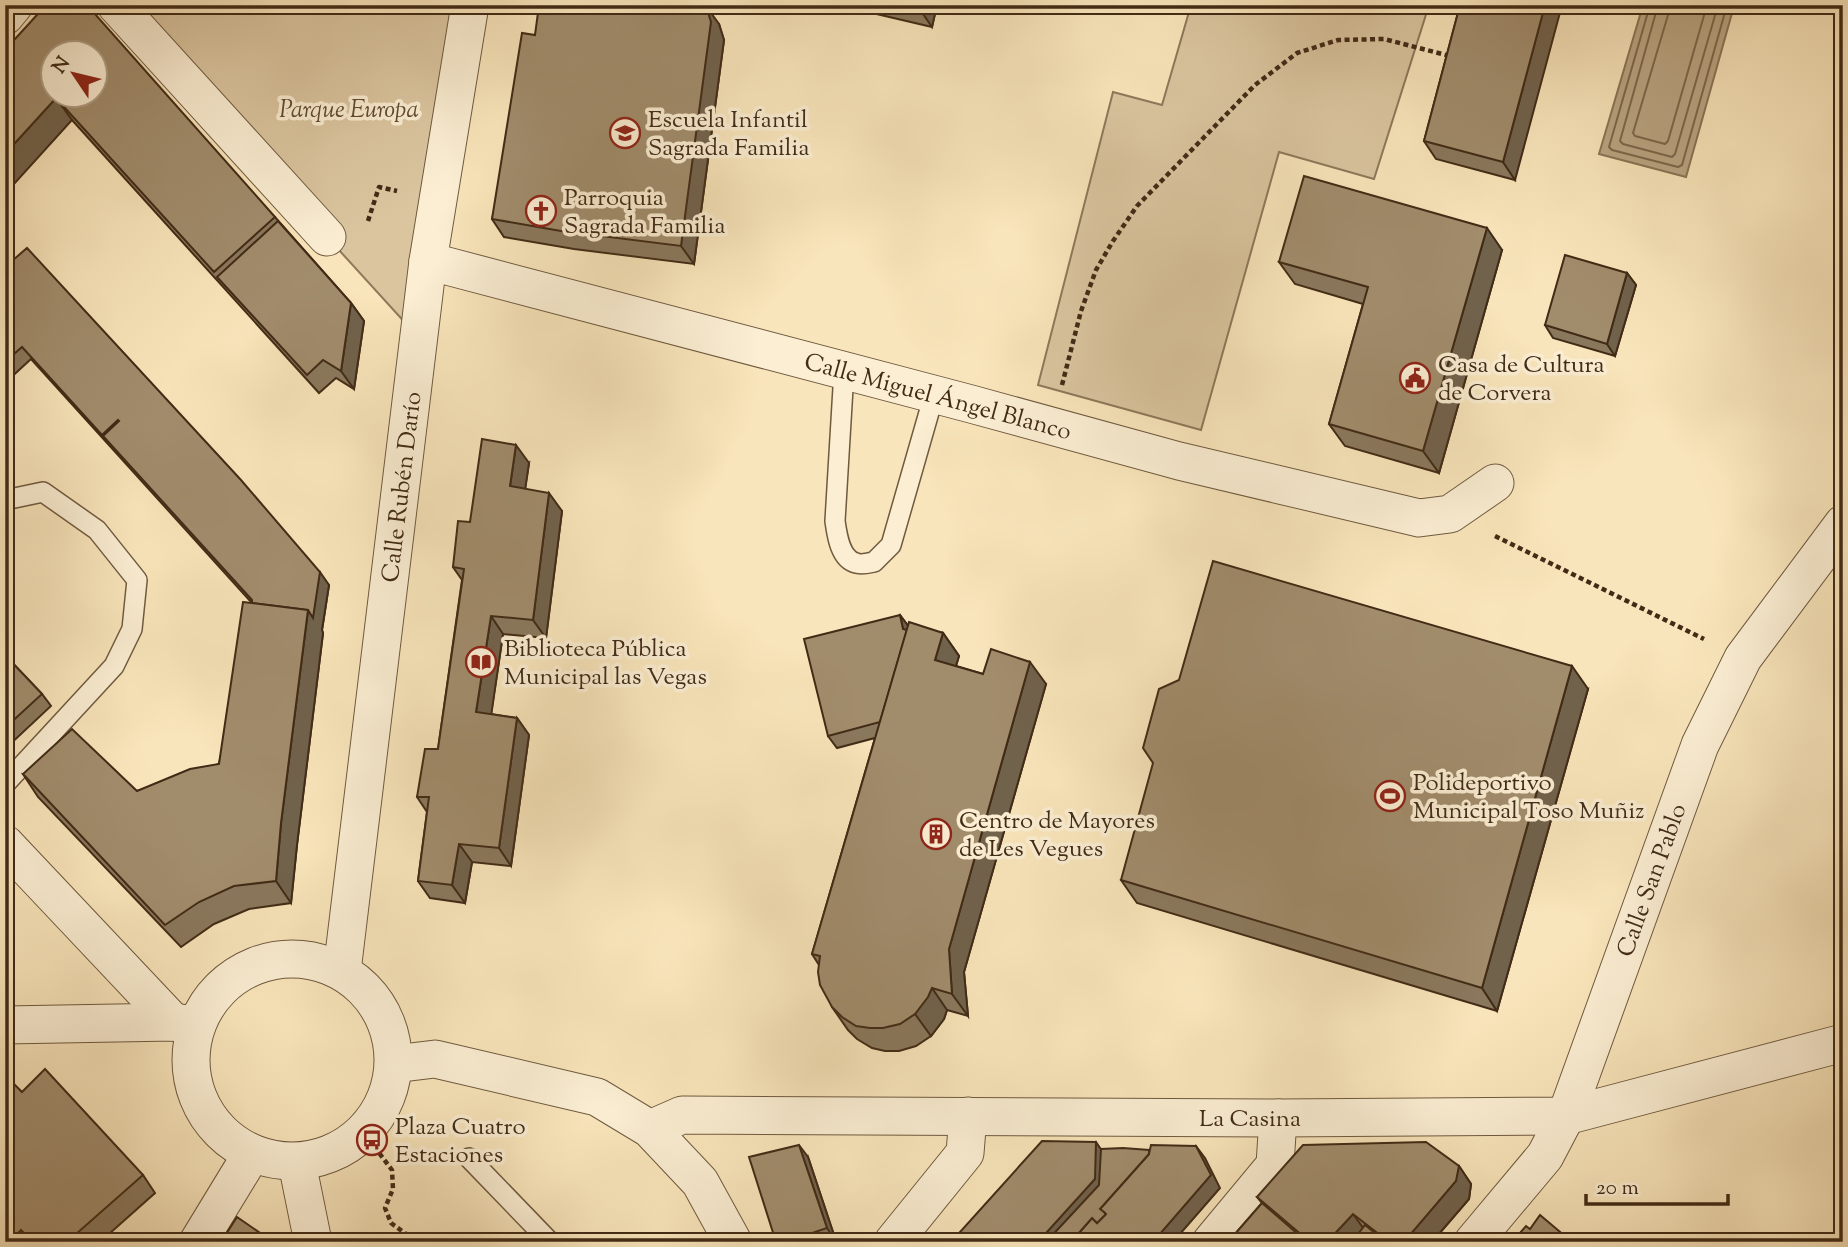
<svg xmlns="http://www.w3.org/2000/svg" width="1848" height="1247" font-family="'Sorts Mill Goudy',serif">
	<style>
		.green { fill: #dac59f; stroke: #8e785a; stroke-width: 2 }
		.water { fill: #baa683; stroke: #8a7557; stroke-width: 2 }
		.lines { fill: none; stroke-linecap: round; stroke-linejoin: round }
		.shore { stroke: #7e684c; stroke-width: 2 }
		.lane-casing { stroke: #6f5a3f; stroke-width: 22 }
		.street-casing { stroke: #6f5a3f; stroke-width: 39 }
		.path { stroke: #412b16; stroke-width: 4.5; stroke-dasharray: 5 3.5; stroke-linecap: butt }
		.lane { stroke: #fbeed3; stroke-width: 19 }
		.street { stroke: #fbeed3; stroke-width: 37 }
		.wall { fill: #8a785d; stroke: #412b16; stroke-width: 2 }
		.shaded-wall { fill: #71624c; stroke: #412b16; stroke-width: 2 }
		.building { fill: #a18c6c; stroke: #412b16; stroke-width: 2; fill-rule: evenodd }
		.labels { text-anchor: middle; stroke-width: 7; stroke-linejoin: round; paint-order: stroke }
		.park-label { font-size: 24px; font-style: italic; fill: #604a31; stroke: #fbeed3 }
		.poi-label { font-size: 24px; fill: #412b16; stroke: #fbeed3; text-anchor: start }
		.street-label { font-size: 24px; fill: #412b16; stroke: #fbeed3 }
	</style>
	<rect width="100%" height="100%" fill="#f9e5bb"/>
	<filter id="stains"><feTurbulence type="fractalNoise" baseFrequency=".00286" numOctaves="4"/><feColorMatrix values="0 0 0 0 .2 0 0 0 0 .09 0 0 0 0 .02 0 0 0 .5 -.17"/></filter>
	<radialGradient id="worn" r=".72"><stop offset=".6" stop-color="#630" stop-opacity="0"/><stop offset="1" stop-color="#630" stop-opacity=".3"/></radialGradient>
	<!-- green -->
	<g class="green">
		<polygon points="116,5 470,5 419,338"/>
		<polygon points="1191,5 1429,5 1374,179 1279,152 1201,430 1038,385 1113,92 1162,105"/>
	</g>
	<!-- water -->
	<polygon class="water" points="1643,5 1734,6 1686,177 1599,154"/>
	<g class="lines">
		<!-- shore -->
		<g class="shore">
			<polyline points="1650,5 1609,147 1612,150 1678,167 1682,165 1727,5"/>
			<polyline points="1658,5 1620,141 1623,144 1672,157 1675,154 1718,5"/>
			<polyline points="1669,5 1668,15 1633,133 1635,136 1665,144 1668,141 1707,5"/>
		</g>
		<!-- lane casing -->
		<g class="lane-casing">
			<g id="lane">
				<path d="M 844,371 L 835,521 C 837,535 840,559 856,563 C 861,565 869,563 874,562 L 891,545 L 934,395"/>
				<polyline points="5,500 43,492 97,530 137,580 132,629 114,666 5,784"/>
				<polyline points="469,1158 550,1242"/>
			</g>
		</g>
		<!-- street casing -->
		<g class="street-casing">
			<g id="street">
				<polyline points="116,5 327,237"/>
				<polyline points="5,16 14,5"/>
				<polyline points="428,261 971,404 1179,461 1419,518 1450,514 1495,483"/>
				<polyline points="5,844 173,1022"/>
				<circle cx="292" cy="1060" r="101"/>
				<polyline points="342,971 428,261 470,5"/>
				<polyline points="5,1025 173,1022 188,1024"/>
				<polyline points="394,1064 435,1059 597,1097 650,1129 700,1182 733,1242"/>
				<polyline points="650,1129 682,1115 1278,1118 1566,1116 1843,1043"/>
				<polyline points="297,1163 313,1242"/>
				<polyline points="198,1242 251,1155"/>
				<polyline points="893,1242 965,1153 968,1116"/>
				<polyline points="1211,1242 1275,1165 1278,1118"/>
				<polyline points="1473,1242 1545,1156 1566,1116 1700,745 1743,658 1843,524"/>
			</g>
		</g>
		<!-- path -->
		<g class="path">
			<polyline points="368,221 379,187 397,191"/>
			<polyline points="1062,385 1081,311 1096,270 1113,241 1137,206 1255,85 1297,53 1338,40 1384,39 1450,56"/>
			<polyline points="1495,536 1704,639"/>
			<polyline points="364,1133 392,1170 393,1189 385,1208 391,1223 417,1242"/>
		</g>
		<!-- lane -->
		<use href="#lane" class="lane"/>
		<!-- street -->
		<use href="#street" class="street"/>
	</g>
	<!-- wall -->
	<g class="wall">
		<polygon points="838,5 937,5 932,27"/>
		<polygon points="1460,5 1515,180 1436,159 1424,141"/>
		<polygon points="719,24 724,40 694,264 574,249 504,237 492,219 535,35"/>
		<polygon points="5,50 275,217 351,303 364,321 354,389 336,378 319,393 72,120"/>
		<polygon points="1502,250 1439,473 1345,446 1329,424 1363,304 1295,284 1279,262"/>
		<polygon points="5,267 329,585 322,630 323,633 297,845 291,903 249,909 214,924 181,947 38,797 23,774 137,791 219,764 252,603 31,359 5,383"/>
		<polygon points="1627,273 1636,285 1615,356 1553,338 1545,325"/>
		<polygon points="529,463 525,489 562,511 546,638 503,634 491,714 517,718 529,735 511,866 472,862 465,903 430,898 418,881 427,812 417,797 438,749 462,580 453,567 470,522"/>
		<polygon points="900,615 908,626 943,633 959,656 956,666 983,674 1046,684 964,972 968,1016 947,1010 944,1019 931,1036 916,1046 899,1051 885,1051 872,1048 857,1039 848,1030 832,1007 819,965 812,954 875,738 837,748 828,736"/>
		<polygon points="5,655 42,694 51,706 5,749"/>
		<polygon points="1588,689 1497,1011 1137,903 1121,880"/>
		<polygon points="22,1092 143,1175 155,1193 100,1242 5,1242"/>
		<polygon points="808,1157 836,1241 776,1242"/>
		<polygon points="1459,1166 1471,1184 1469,1199 1432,1242 1228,1242 1262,1203 1257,1197"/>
	</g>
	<!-- shaded-wall -->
	<g class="shaded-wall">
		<polygon points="917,5 937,5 932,27"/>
		<polygon points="1545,5 1562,5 1515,180 1503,162"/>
		<polygon points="706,6 719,24 724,40 694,264 681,246"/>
		<polygon points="56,98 72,120 5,194 5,154"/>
		<polygon points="1487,228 1502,250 1439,473 1423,451"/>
		<polygon points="1627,273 1636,285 1615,356 1607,344"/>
		<polygon points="351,303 364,321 354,389 341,371"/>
		<polygon points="516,445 529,463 523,504 510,486"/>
		<polygon points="549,493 562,511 546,638 533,620"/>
		<polygon points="320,572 329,585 322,630 323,633 297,845 291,903 276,881 281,823 308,610"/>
		<polygon points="900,615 909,627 912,641 903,629"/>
		<polygon points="491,616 503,634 489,730 476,712"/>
		<polygon points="943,633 959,656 951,682 935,660"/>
		<polygon points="1030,662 1046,684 964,972 968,1016 952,994 949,949"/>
		<polygon points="1572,666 1588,689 1497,1011 1482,988"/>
		<polygon points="517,718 529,735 511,866 499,848"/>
		<polygon points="459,844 472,862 465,903 452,885"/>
		<polygon points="932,988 947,1010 944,1019 931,1036 915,1014"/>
		<polygon points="1096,1142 1105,1155 1104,1191 1058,1242 1038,1242"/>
		<polygon points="799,1145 808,1157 836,1241 827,1228"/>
		<polygon points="1196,1146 1205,1158 1220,1188 1173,1242 1153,1242"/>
		<polygon points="1459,1166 1471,1184 1469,1199 1432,1242 1404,1242"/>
		<polygon points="1353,1214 1366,1232 1356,1242 1327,1242"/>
	</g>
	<!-- building -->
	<g class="building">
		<path d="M 46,5 L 87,5 L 275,217 L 214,272 L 56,98 L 5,154 L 5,50 ZM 52,52 L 94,52 L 94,94 L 52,94 Z"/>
		<polygon points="539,5 706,6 711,22 681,246 561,231 492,219 522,33 535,35"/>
		<polygon points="1460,5 1545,5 1503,162 1424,141"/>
		<polygon points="1304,176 1487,228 1423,451 1329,424 1368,287 1279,262"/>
		<polygon points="278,221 351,303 341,371 323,360 307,375 217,277"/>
		<polygon points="27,248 241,480 320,572 313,618 308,610 252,603 252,600 103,436 119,421 118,420 102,435 22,347 5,362 5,267"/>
		<polygon points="1565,255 1627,273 1607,344 1545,325"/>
		<polygon points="482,439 516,445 510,486 549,493 533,620 491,616 476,712 517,718 499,848 459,844 452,885 418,881 429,797 417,797 425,749 438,749 464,569 453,567 458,521 470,522"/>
		<polygon points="1213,561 1572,666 1482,988 1121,880 1153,763 1143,748 1159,689 1179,680"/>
		<polygon points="243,602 308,610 281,823 276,881 234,886 199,902 165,925 23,774 72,729 137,791 190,769 219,764"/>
		<polygon points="900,615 903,629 907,630 880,722 828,736 804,639"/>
		<polygon points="909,622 943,633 935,660 983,674 991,649 1030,662 949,949 952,994 932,988 928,997 915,1014 900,1024 883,1028 870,1028 856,1026 842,1017 832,1007 820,985 818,972 820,956 812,954"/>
		<polygon points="5,655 42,694 5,728"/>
		<polygon points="45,1069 143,1175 67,1242 32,1242 21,1230 9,1242 5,1242 5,1075 22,1092"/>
		<polygon points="1042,1141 1096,1142 1095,1179 1038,1242 951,1242"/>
		<polygon points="1426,1142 1459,1166 1456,1181 1404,1242 1389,1242 1353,1214 1327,1242 1310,1242 1257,1197 1303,1145"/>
		<polygon points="799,1145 827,1228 786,1242 776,1242 749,1157"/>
		<polygon points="1151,1145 1196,1146 1211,1175 1153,1242 1071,1242 1092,1218 1097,1223 1106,1214 1100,1209 1149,1154"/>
		<polygon points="1123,1148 1149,1150 1149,1154 1100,1209 1105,1213 1105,1215 1097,1223 1092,1218 1071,1242 1046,1242 1099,1185 1101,1149"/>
		<polygon points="1262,1203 1307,1242 1228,1242"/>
		<polygon points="1540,1215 1572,1242 1512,1242 1526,1226 1530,1229"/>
		<polygon points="237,1217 266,1237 263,1242 221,1242"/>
		<polygon points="1365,1225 1386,1242 1352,1242"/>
	</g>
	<!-- icons -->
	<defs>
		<g id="school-ring" transform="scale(1.575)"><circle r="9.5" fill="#fbeed3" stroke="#8f2418" stroke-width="1.5"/><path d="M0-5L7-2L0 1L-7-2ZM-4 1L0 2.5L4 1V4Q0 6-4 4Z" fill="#8f2418"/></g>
		<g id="church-ring" transform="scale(1.575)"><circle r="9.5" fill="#fbeed3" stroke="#8f2418" stroke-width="1.5"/><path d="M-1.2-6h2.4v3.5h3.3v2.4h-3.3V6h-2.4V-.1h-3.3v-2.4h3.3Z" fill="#8f2418"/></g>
		<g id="civic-ring" transform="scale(1.575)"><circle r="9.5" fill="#fbeed3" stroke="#8f2418" stroke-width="1.5"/><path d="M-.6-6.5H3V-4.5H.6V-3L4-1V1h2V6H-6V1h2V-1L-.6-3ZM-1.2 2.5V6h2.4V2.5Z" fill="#8f2418"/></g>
		<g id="library-ring" transform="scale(1.575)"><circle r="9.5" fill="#fbeed3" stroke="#8f2418" stroke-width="1.5"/><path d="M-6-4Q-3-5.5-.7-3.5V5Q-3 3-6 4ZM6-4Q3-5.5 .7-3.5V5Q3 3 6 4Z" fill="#8f2418"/></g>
		<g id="stadium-ring" transform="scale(1.575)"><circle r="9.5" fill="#fbeed3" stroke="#8f2418" stroke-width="1.5"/><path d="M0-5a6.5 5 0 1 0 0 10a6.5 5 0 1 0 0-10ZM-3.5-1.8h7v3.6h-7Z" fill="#8f2418"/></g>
		<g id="building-ring" transform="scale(1.575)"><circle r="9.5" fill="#fbeed3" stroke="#8f2418" stroke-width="1.5"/><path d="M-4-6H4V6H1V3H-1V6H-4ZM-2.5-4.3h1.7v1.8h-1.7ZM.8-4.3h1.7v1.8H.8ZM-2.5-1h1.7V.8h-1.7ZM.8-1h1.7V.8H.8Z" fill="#8f2418"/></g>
		<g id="bus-ring" transform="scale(1.575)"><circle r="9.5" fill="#fbeed3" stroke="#8f2418" stroke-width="1.5"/><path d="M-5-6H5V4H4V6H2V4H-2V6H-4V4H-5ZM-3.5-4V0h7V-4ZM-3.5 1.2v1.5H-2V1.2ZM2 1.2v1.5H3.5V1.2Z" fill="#8f2418"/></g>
	</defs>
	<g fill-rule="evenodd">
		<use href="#school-ring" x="625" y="133"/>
		<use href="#church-ring" x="541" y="211"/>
		<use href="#civic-ring" x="1415" y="378"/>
		<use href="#library-ring" x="481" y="662"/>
		<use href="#stadium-ring" x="1390" y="796"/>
		<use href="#building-ring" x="936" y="834"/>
		<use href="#bus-ring" x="372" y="1140"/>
	</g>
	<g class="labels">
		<!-- park labels -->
		<g class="park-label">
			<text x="349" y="117">Parque Europa</text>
		</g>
		<!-- poi labels -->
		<g class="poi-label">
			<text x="648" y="127">Escuela Infantil<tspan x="648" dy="28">Sagrada Familia</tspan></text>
			<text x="564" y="205">Parroquia<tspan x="564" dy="28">Sagrada Familia</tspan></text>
			<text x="1438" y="372">Casa de Cultura<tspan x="1438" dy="28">de Corvera</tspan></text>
			<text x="504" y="656">Biblioteca Pública<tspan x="504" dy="28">Municipal las Vegas</tspan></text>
			<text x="1413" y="790">Polideportivo<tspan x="1413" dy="28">Municipal Toso Muñiz</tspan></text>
			<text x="959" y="828">Centro de Mayores<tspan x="959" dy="28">de Les Vegues</tspan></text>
			<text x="395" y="1134">Plaza Cuatro<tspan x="395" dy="28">Estaciones</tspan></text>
		</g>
		<!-- street labels -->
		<g class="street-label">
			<text transform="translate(938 396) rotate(15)" y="8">Calle Miguel Ángel Blanco</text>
			<text transform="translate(401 487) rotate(-83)" y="8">Calle Rubén Darío</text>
			<text transform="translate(1651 880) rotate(-70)" y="8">Calle San Pablo</text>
			<text x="1250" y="1126">La Casina</text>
		</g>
	</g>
	<!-- margin -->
	<rect width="1848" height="1247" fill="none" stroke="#f9e5bb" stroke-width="28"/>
	<rect x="7" y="7" width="1834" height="1233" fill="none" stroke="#412b16" stroke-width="3.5"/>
	<rect x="14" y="14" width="1820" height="1219" fill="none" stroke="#412b16" stroke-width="2"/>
	<!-- north arrow -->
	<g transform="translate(74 74) rotate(305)"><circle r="33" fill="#fbeed3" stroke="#b1a087" stroke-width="2"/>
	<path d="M0-5L12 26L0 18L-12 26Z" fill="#8f2418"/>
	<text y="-10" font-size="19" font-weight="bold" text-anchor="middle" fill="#412b16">N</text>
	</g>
	<!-- scale -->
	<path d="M1586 1194v10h142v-10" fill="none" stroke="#412b16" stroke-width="3.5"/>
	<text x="1596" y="1194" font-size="21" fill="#412b16" stroke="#fbeed3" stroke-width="5" paint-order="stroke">20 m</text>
	<rect width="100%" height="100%" filter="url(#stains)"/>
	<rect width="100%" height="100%" fill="url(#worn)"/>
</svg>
